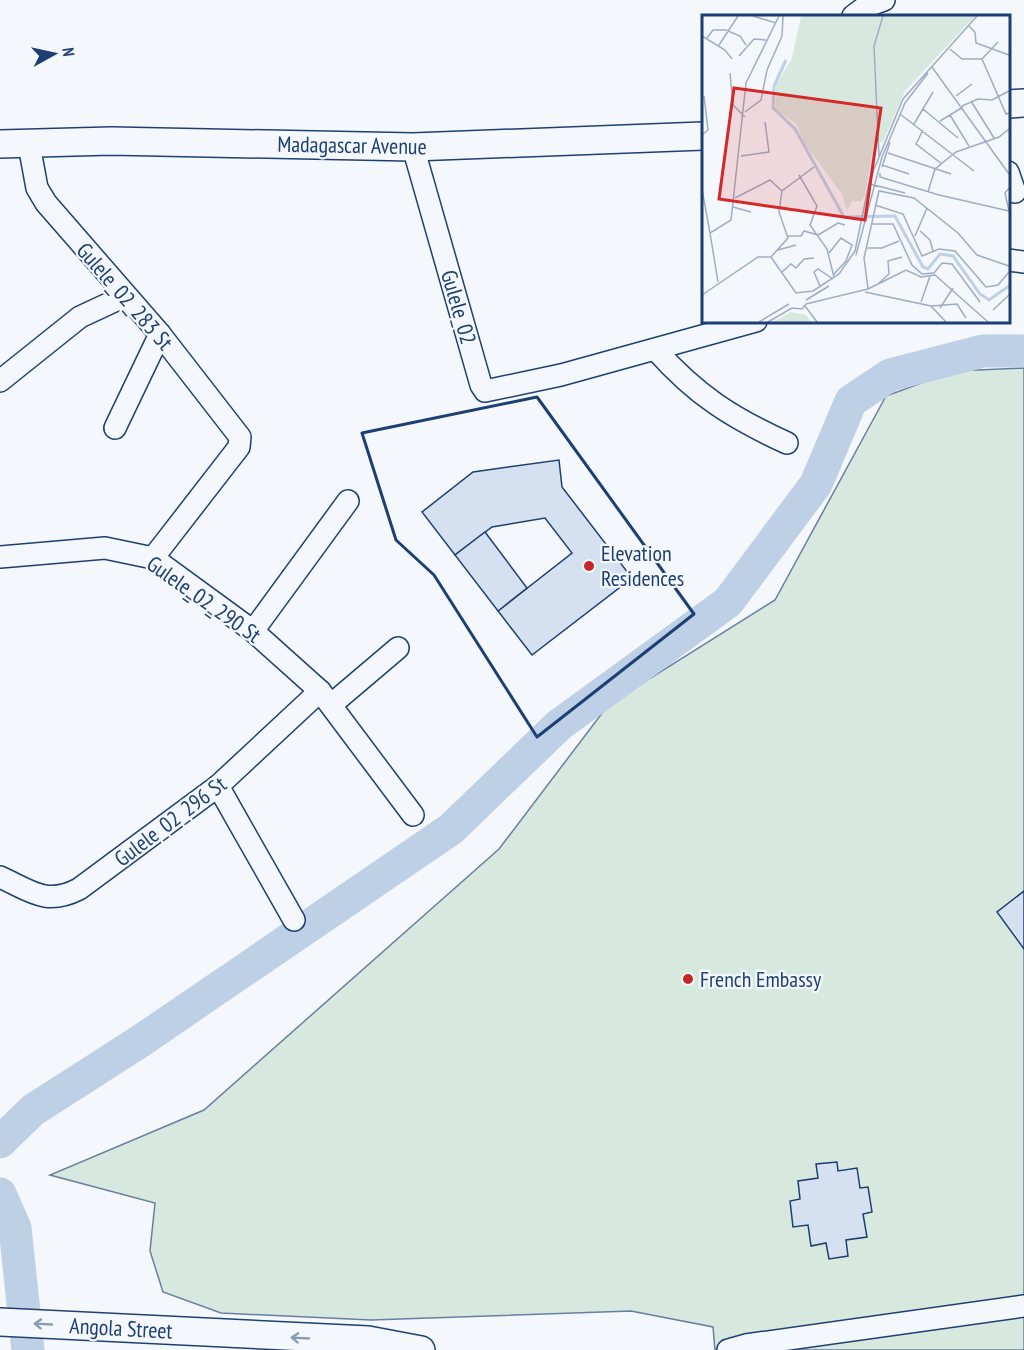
<svg xmlns="http://www.w3.org/2000/svg" width="1024" height="1350" font-family="'PT Sans Narrow',sans-serif">
	<style>
		.green { fill: #d7e8df; stroke: #687fa3; stroke-width: 1.5 }
		.lines { fill: none; stroke-linecap: round; stroke-linejoin: round }
		.river { stroke: #bed0e5; stroke-width: 33 }
		.building { fill: #d5e0f0; stroke: #1d3f73; stroke-width: 1.5 }
		.minor-casing { stroke: #1d3f73; stroke-width: 24 }
		.major-casing { stroke: #1d3f73; stroke-width: 30 }
		.minor { stroke: #f4f7fb; stroke-width: 21 }
		.major { stroke: #f4f7fb; stroke-width: 27 }
		.wall { stroke: #1d3f73; stroke-width: 3 }
		.oneway { stroke: #889bb7 }
		.poi-dot { fill: #c62828; stroke: #f4f7fb; stroke-width: 2 }
		.labels { text-anchor: middle; stroke-width: 4.5; stroke-linejoin: round; paint-order: stroke }
		.street-label { font-size: 22px; fill: #1d3f73; stroke: #f4f7fb }
		.poi-label { font-size: 22px; fill: #1d3f73; stroke: #f4f7fb; text-anchor: start }
		.inset-river { fill: none; stroke: #bed0e5; stroke-width: 3 }
		.inset-road { fill: none; stroke: #9eadc5; stroke-width: 1.5 }
		.view { fill: #d62828; fill-opacity: 0.15; stroke: #d62828; stroke-width: 3 }
		.inset-edge { fill: none; stroke: #1d3f73; stroke-width: 3 }
	</style>
	<rect width="100%" height="100%" fill="#f4f7fb"/>
	<!-- green -->
	<polygon class="green" points="1024,368 1024,1350 715,1350 713,1327 631,1311 371,1320 221,1313 163,1292 150,1251 155,1203 50,1175 204,1110 499,849 609,704 775,600 886,396 954,371"/>
	<g class="lines">
		<!-- river -->
		<g class="river">
			<polyline points="0,1142 33,1110 139,1042 451,829 559,725 728,602 816,484 851,401 890,375 983,351 1024,351"/>
			<polyline points="0,1194 15,1228 28,1350"/>
		</g>
	</g>
	<!-- building -->
	<g class="building">
		<polygon points="559,460 562,487 632,578 532,655 498,611 572,553 545,518 492,527 455,555 422,512 473,472"/>
		<polygon points="485,532 527,588 498,611 455,555"/>
		<polygon points="1024,891 1024,949 997,912"/>
		<polygon points="837,1162 838,1171 857,1168 860,1188 868,1187 872,1212 863,1214 867,1237 846,1240 848,1256 829,1259 826,1243 811,1246 808,1225 793,1227 790,1201 800,1199 798,1181 818,1178 816,1164"/>
	</g>
	<g class="lines">
		<!-- minor casing -->
		<g class="minor-casing">
			<g id="minor">
				<polyline points="853,16 865,7 884,0"/>
				<polyline points="29,145 37,188 46,203 160,334 240,437 239,447 153,558"/>
				<polyline points="413,147 481,385 485,391 561,375 756,321"/>
				<polyline points="1008,172 1015,192"/>
				<polyline points="1008,260 1024,262"/>
				<path d="M 656,350 C 696,395 732,418 787,443"/>
				<polyline points="0,381 80,317 125,296"/>
				<polyline points="115,428 160,334"/>
				<polyline points="0,557 105,548 153,558 253,631 320,691 413,815"/>
				<polyline points="253,631 348,501"/>
				<polyline points="332,704 398,648"/>
				<polyline points="218,786 294,920"/>
				<path d="M 0,877 C 31,891 46,906 79,889 L 218,786 L 320,691"/>
				<polyline points="728,1350 746,1345 1024,1306"/>
			</g>
		</g>
		<!-- major casing -->
		<g class="major-casing">
			<g id="major">
				<polyline points="1008,104 1024,103"/>
				<polyline points="0,144 111,141 413,147 703,136"/>
				<polyline points="0,1322 368,1340 421,1350"/>
			</g>
		</g>
		<!-- minor -->
		<use href="#minor" class="minor"/>
		<!-- major -->
		<use href="#major" class="major"/>
		<!-- wall -->
		<polygon class="wall" points="537,397 694,614 537,737 434,575 396,540 362,433"/>
	</g>
	<!-- one-way arrows -->
	<defs><path id="oneway-shaft" d="M-6 0H5M1.5-3L5.5 0L1.5 3" fill="none" stroke-width="1.6" stroke-linecap="round" stroke-linejoin="round" transform="scale(1.5)"/></defs>
	<g class="oneway">
		<use href="#oneway-shaft" transform="translate(43 1324) rotate(-177)"/>
		<use href="#oneway-shaft" transform="translate(300 1338) rotate(-177)"/>
	</g>
	<!-- markers -->
	<g class="poi-dot">
		<circle cx="589" cy="566" r="6"/>
		<circle cx="688" cy="979" r="6"/>
	</g>
	<g class="labels">
		<!-- street labels -->
		<g class="street-label">
			<text transform="translate(352 145) rotate(1)" y="8">Madagascar Avenue</text>
			<text transform="translate(125 296) rotate(49)" y="8">Gulele_02_283 St</text>
			<text transform="translate(459 307) rotate(74)" y="8">Gulele_02</text>
			<text transform="translate(204 599) rotate(35)" y="8">Gulele_02_290 St</text>
			<text transform="translate(170 821) rotate(-37)" y="8">Gulele_02_296 St</text>
			<text transform="translate(121 1328) rotate(3)" y="8">Angola Street</text>
		</g>
		<!-- poi labels -->
		<g class="poi-label">
			<text x="601" y="561">Elevation<tspan x="601" dy="25">Residences</tspan></text>
			<text x="700" y="987">French Embassy</text>
		</g>
	</g>
	<!-- overview -->
	<g transform="translate(702 15)">
		<rect width="308" height="308" fill="#f4f7fb"/>
		<path d="M 99,1 L 273,1 L 203,76 L 181,127 L 172,127 L 163,180 L 159,186 L 150,186 L 145,196 L 140,179 L 103,129 L 94,109 L 73,94 L 74,70 L 90,43 ZM 89,297 L 104,300 L 109,307 L 71,307 Z" fill="#d7e8df"/>
		<path class="inset-river" d="M 84,45 L 72,71 L 71,93 L 93,114 L 142,202 L 193,201 L 221,252 L 226,254 L 238,239 L 251,241 L 278,279 L 287,285 L 307,271"/>
		<path class="inset-road" d="M 51,1 L 74,8M 267,11 L 273,17 L 274,28 L 307,40M 0,21 L 23,35 L 30,44M 5,23 L 11,15 L 24,15 L 38,21 L 44,30M 17,30 L 36,1M 248,34 L 260,44 L 280,44 L 296,27M 37,41 L 52,24 L 64,25M 280,44 L 304,99 L 307,98M 230,52 L 307,159M 28,58 L 31,90 L 43,102M 254,81 L 270,69M 269,86 L 292,123M 260,91 L 276,84 L 290,85 L 307,76M 221,94 L 256,123M 43,97 L 59,85 L 65,55 L 80,21 L 81,1M 198,99 L 272,156M 248,100 L 267,131M 238,106 L 261,92M 212,109 L 231,77M 221,115 L 214,129 L 240,149M 0,120 L 6,115 L 2,81M 186,138 L 249,159M 39,141 L 67,137 L 63,107M 177,141 L 172,31 L 181,1M 180,150 L 207,159M 180,152 L 188,127M 178,158 L 178,162 L 237,180 L 307,196M 97,160 L 115,191 L 108,210 L 125,234 L 132,262M 168,169 L 203,178M 0,174 L 8,218M 226,177 L 233,154 L 254,137 L 297,122 L 307,114M 33,183 L 68,165 L 80,176M 173,190 L 201,199 L 220,241 L 237,234 L 253,236 L 284,272 L 296,270 L 307,257M 31,192 L 49,197M 307,196 L 303,178 L 307,173M 170,209 L 191,209 L 210,250 L 220,259 L 232,258 L 240,248 L 250,249 L 278,287M 218,216 L 228,225 L 231,236M 116,220 L 136,208 L 143,210M 86,221 L 99,221 L 102,216 L 116,220M 213,221 L 225,193M 164,233 L 180,233 L 197,226M 76,235 L 94,230M 127,238 L 139,223 L 150,230 L 144,246 L 132,259M 154,240 L 180,142 L 203,88 L 226,58M 69,242 L 86,223 L 77,197 L 80,176 L 112,152M 80,257 L 89,249 L 94,253 L 102,244 L 112,243M 16,267 L 8,218 L 29,205 L 44,68 L 77,1M 176,269 L 187,259 L 186,246 L 200,242M 118,271 L 112,257 L 116,254 L 131,264M 166,274 L 204,255 L 219,262 L 233,260 L 286,307M 163,277 L 229,291 L 244,307M 0,280 L 56,242 L 69,242 L 94,278 L 111,276 L 137,259 L 153,236 L 168,164 L 201,84 L 275,1M 104,285 L 127,271M 219,287 L 228,261M 104,289 L 166,274 L 162,243 L 177,176 L 212,183 L 256,218 L 275,240 L 307,251M 103,291 L 115,307M 229,291 L 255,289 L 264,303M 238,293 L 251,273M 291,295 L 307,280M 57,307 L 87,289M 66,307 L 90,293 L 100,294 L 104,289"/>
		<path class="view" d="M 32,73 L 179,93 L 163,205 L 17,184 Z"/>
		<rect width="308" height="308" class="inset-edge"/>
	</g>
	<!-- north arrow -->
	<g transform="translate(54 54) rotate(82)" stroke="#f4f7fb" stroke-width="4.5" paint-order="stroke">
	<path d="M0-4.5L10 22L0 15L-10 22Z" fill="#1d3f73"/>
	<text y="-9" font-size="16" font-weight="bold" text-anchor="middle" fill="#1d3f73">N</text>
	</g>
</svg>
